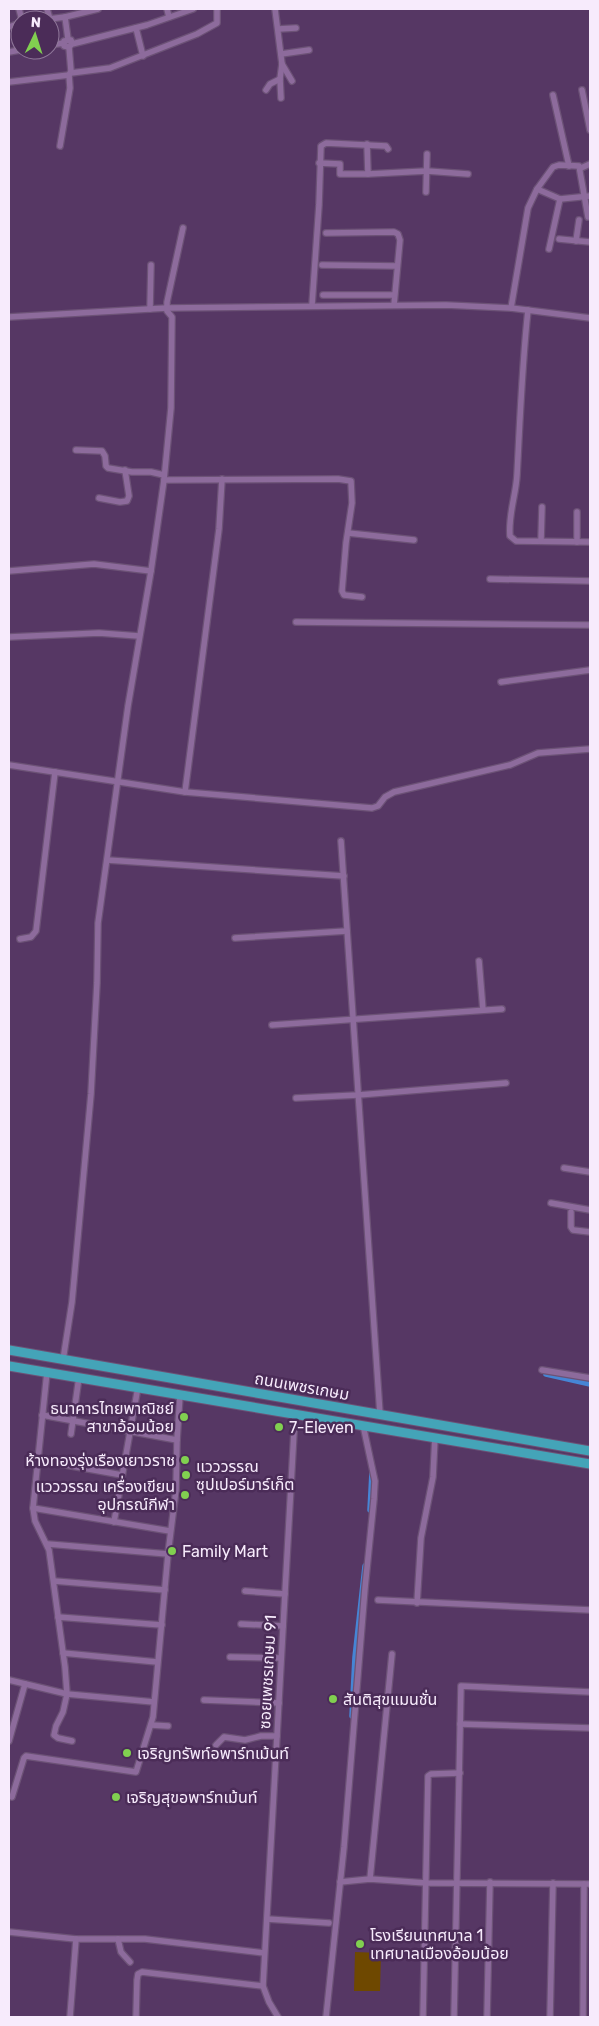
<svg xmlns="http://www.w3.org/2000/svg" width="599" height="2026" font-family="Rubik,'Noto Sans Thai',sans-serif">
	<style>
		.pitch { fill: #6e4800 }
		.lines { fill: none; stroke-linecap: round; stroke-linejoin: round }
		.canal { stroke: #4685d5; stroke-width: 5.5 }
		.street-casing { stroke: #6c5276; stroke-width: 8 }
		.primary-casing { stroke: #6c5276; stroke-width: 11 }
		.street { stroke: #8d6b9c; stroke-width: 5.5 }
		.primary { stroke: #44a4b8; stroke-width: 9 }
		.poi-dot { fill: #81d050; stroke: #4b2c58; stroke-width: 2 }
		.labels { text-anchor: middle; stroke-width: 5; stroke-linejoin: round; paint-order: stroke }
		.street-label { font-size: 16px; fill: #f7ebfc; stroke: #4b2c58 }
		.poi-label { font-size: 16px; fill: #f7ebfc; stroke: #4b2c58; text-anchor: start }
	</style>
	<rect width="100%" height="100%" fill="#563764"/>
	<!-- pitch -->
	<polygon class="pitch" points="355,1952 381,1953 380,1991 354,1991"/>
	<g class="lines">
		<!-- canal -->
		<g class="canal">
			<polyline points="546,1374 590,1384"/>
			<polyline points="370,1510 372,1472"/>
			<polyline points="352,1716 355,1657 365,1566"/>
		</g>
		<!-- street casing -->
		<g class="street-casing">
			<g id="street">
				<polyline points="19,9 22,20"/>
				<polyline points="47,9 50,19"/>
				<polyline points="167,9 169,17"/>
				<polyline points="275,9 282,64 280,79 281,98"/>
				<polyline points="65,17 98,9"/>
				<polyline points="41,20 65,17 68,39"/>
				<polyline points="9,27 20,23"/>
				<polyline points="136,28 143,56"/>
				<polyline points="278,29 296,28"/>
				<polyline points="72,44 71,40 64,41 64,46 69,47 72,44 147,25 193,9"/>
				<polyline points="50,45 64,43"/>
				<polyline points="9,52 20,50"/>
				<polyline points="281,54 309,50"/>
				<polyline points="282,64 292,81"/>
				<polyline points="71,73 110,68 197,34 217,23 217,9"/>
				<polyline points="9,82 69,75 71,71 69,47"/>
				<polyline points="266,90 270,84 280,79"/>
				<polyline points="582,90 590,130"/>
				<polyline points="553,95 569,166"/>
				<polyline points="367,144 368,174 427,171 468,174"/>
				<polyline points="60,146 70,88 69,75"/>
				<polyline points="319,163 340,164 340,174 368,174"/>
				<polyline points="581,168 590,164"/>
				<polyline points="537,189 560,199 590,196"/>
				<polyline points="426,192 427,154"/>
				<polyline points="326,233 394,232 398,234 400,240 394,305"/>
				<polyline points="559,239 590,242"/>
				<polyline points="576,241 579,220"/>
				<polyline points="549,249 560,199"/>
				<polyline points="322,265 397,266"/>
				<polyline points="323,295 394,295"/>
				<polyline points="312,305 319,205 321,146 326,143 386,146 388,149"/>
				<polyline points="511,308 528,208 537,189 553,167 559,165 579,166 588,217"/>
				<polyline points="150,309 151,265"/>
				<path d="M 528,310 C 522,365 520,420 517,475 C 516,495 508,515 510,536 L 516,541 L 590,542"/>
				<polyline points="9,317 167,308 446,305 511,308 590,318"/>
				<polyline points="76,450 102,451 105,456 106,466 108,468 132,472 151,472 164,475"/>
				<polyline points="164,480 338,479 351,481 352,503 346,543 342,591 344,595 362,597"/>
				<polyline points="99,498 120,502 127,501 129,496 125,470"/>
				<polyline points="348,533 414,540"/>
				<polyline points="541,541 542,507"/>
				<polyline points="577,542 577,512"/>
				<polyline points="9,571 94,564 151,571"/>
				<polyline points="490,579 590,581"/>
				<polyline points="296,622 590,625"/>
				<polyline points="9,637 99,633 139,636"/>
				<polyline points="501,682 590,670"/>
				<polyline points="9,765 185,792 372,808 378,806 385,797 394,792 510,765 538,753 590,749"/>
				<polyline points="185,792 219,529 222,479"/>
				<polyline points="341,841 380,1414"/>
				<polyline points="107,860 344,876"/>
				<polyline points="235,938 347,931"/>
				<polyline points="20,939 31,937 36,931 55,772"/>
				<polyline points="479,961 483,1010"/>
				<polyline points="272,1025 502,1009"/>
				<polyline points="296,1098 358,1095 506,1083"/>
				<polyline points="564,1168 590,1172"/>
				<polyline points="551,1203 590,1210"/>
				<polyline points="571,1212 571,1227 573,1230 590,1232"/>
				<polyline points="63,1360 72,1302 91,1094 97,983 98,923 128,706 151,571 164,480 171,408 172,317 167,311 167,302 183,228"/>
				<polyline points="542,1370 590,1378"/>
				<polyline points="47,1372 33,1508 35,1521 49,1550 65,1667 67,1694 63,1712 56,1726 54,1735 58,1738 72,1741"/>
				<polyline points="42,1415 177,1440"/>
				<polyline points="71,1434 79,1377"/>
				<polyline points="38,1460 122,1475"/>
				<polyline points="33,1508 170,1531"/>
				<polyline points="114,1522 138,1387"/>
				<polyline points="48,1544 168,1554"/>
				<polyline points="54,1581 165,1590"/>
				<polyline points="245,1591 285,1594"/>
				<polyline points="378,1600 590,1610"/>
				<polyline points="417,1603 421,1538 433,1477 435,1437"/>
				<polyline points="58,1617 162,1625"/>
				<polyline points="241,1624 283,1626"/>
				<polyline points="63,1653 157,1662"/>
				<polyline points="230,1657 281,1658"/>
				<polyline points="9,1680 67,1694 154,1702"/>
				<polyline points="204,1700 279,1703"/>
				<polyline points="460,1724 590,1728"/>
				<polyline points="151,1725 168,1726"/>
				<polyline points="9,1741 25,1684"/>
				<polyline points="216,1745 224,1737 245,1740 261,1736 277,1736"/>
				<polyline points="12,1797 24,1758 26,1756 136,1772 153,1717 168,1554 176,1490 177,1440 180,1395"/>
				<polyline points="370,1879 392,1654"/>
				<polyline points="340,1882 370,1879 426,1883 590,1884"/>
				<polyline points="267,1919 329,1923"/>
				<polyline points="9,1932 76,1939 145,1939 264,1953"/>
				<polyline points="118,1939 121,1952 130,1962"/>
				<polyline points="70,2017 76,1939"/>
				<polyline points="136,2017 137,1980 138,1974 142,1972 263,1986"/>
				<polyline points="278,2017 269,2002 263,1986 295,1414"/>
				<polyline points="326,2017 344,1847 365,1588 374,1499 375,1481 363,1425"/>
				<polyline points="423,2017 428,1776 431,1774 460,1773"/>
				<polyline points="454,2017 461,1686 590,1692"/>
				<polyline points="487,2017 490,1882"/>
				<polyline points="550,2017 553,1883"/>
				<polyline points="583,2017 584,1884"/>
			</g>
		</g>
		<!-- primary casing -->
		<g class="primary-casing">
			<g id="primary">
				<polyline points="9,1350 590,1451"/>
				<polyline points="9,1366 590,1464"/>
			</g>
		</g>
		<!-- street -->
		<use href="#street" class="street"/>
		<!-- primary -->
		<use href="#primary" class="primary"/>
	</g>
	<!-- markers -->
	<g class="poi-dot">
		<circle cx="184" cy="1417" r="5"/>
		<circle cx="279" cy="1427" r="5"/>
		<circle cx="185" cy="1460" r="5"/>
		<circle cx="186" cy="1475" r="5"/>
		<circle cx="185" cy="1495" r="5"/>
		<circle cx="172" cy="1551" r="5"/>
		<circle cx="333" cy="1699" r="5"/>
		<circle cx="127" cy="1753" r="5"/>
		<circle cx="116" cy="1797" r="5"/>
		<circle cx="360" cy="1944" r="5"/>
	</g>
	<g class="labels">
		<!-- street labels -->
		<g class="street-label">
			<text transform="translate(302 1386) rotate(10)" y="6">ถนนเพชรเกษม</text>
			<text transform="translate(267 1672) rotate(-87)" y="6">ซอยเพชรเกษม 91</text>
		</g>
		<!-- poi labels -->
		<g class="poi-label">
			<text x="174" y="1414" text-anchor="end">ธนาคารไทยพาณิชย์<tspan x="174" dy="18">สาขาอ้อมน้อย</tspan></text>
			<text x="289" y="1433">7-Eleven</text>
			<text x="175" y="1466" text-anchor="end">ห้างทองรุ่งเรืองเยาวราช</text>
			<text x="196" y="1472">แวววรรณ<tspan x="196" dy="18">ซุปเปอร์มาร์เก็ต</tspan></text>
			<text x="175" y="1492" text-anchor="end">แวววรรณ เครื่องเขียน<tspan x="175" dy="18">อุปกรณ์กีฬา</tspan></text>
			<text x="182" y="1557">Family Mart</text>
			<text x="343" y="1705">สันติสุขแมนชั่น</text>
			<text x="137" y="1759">เจริญทรัพท์อพาร์ทเม้นท์</text>
			<text x="126" y="1803">เจริญสุขอพาร์ทเม้นท์</text>
			<text x="370" y="1941">โรงเรียนเทศบาล 1<tspan x="370" dy="18">เทศบาลเมืองอ้อมน้อย</tspan></text>
		</g>
	</g>
	<!-- border -->
	<rect width="599" height="2026" fill="none" stroke="#f7ebfc" stroke-width="20"/>
	<!-- north arrow -->
	<g transform="translate(35 35) rotate(4)"><circle r="24" fill="#4b2c58" stroke="#90789a"/>
	<path d="M0-4L9 19L0 12L-9 19Z" fill="#81d050"/>
	<text y="-8" font-size="14" font-weight="bold" text-anchor="middle" fill="#f7ebfc">N</text>
	</g>
</svg>
